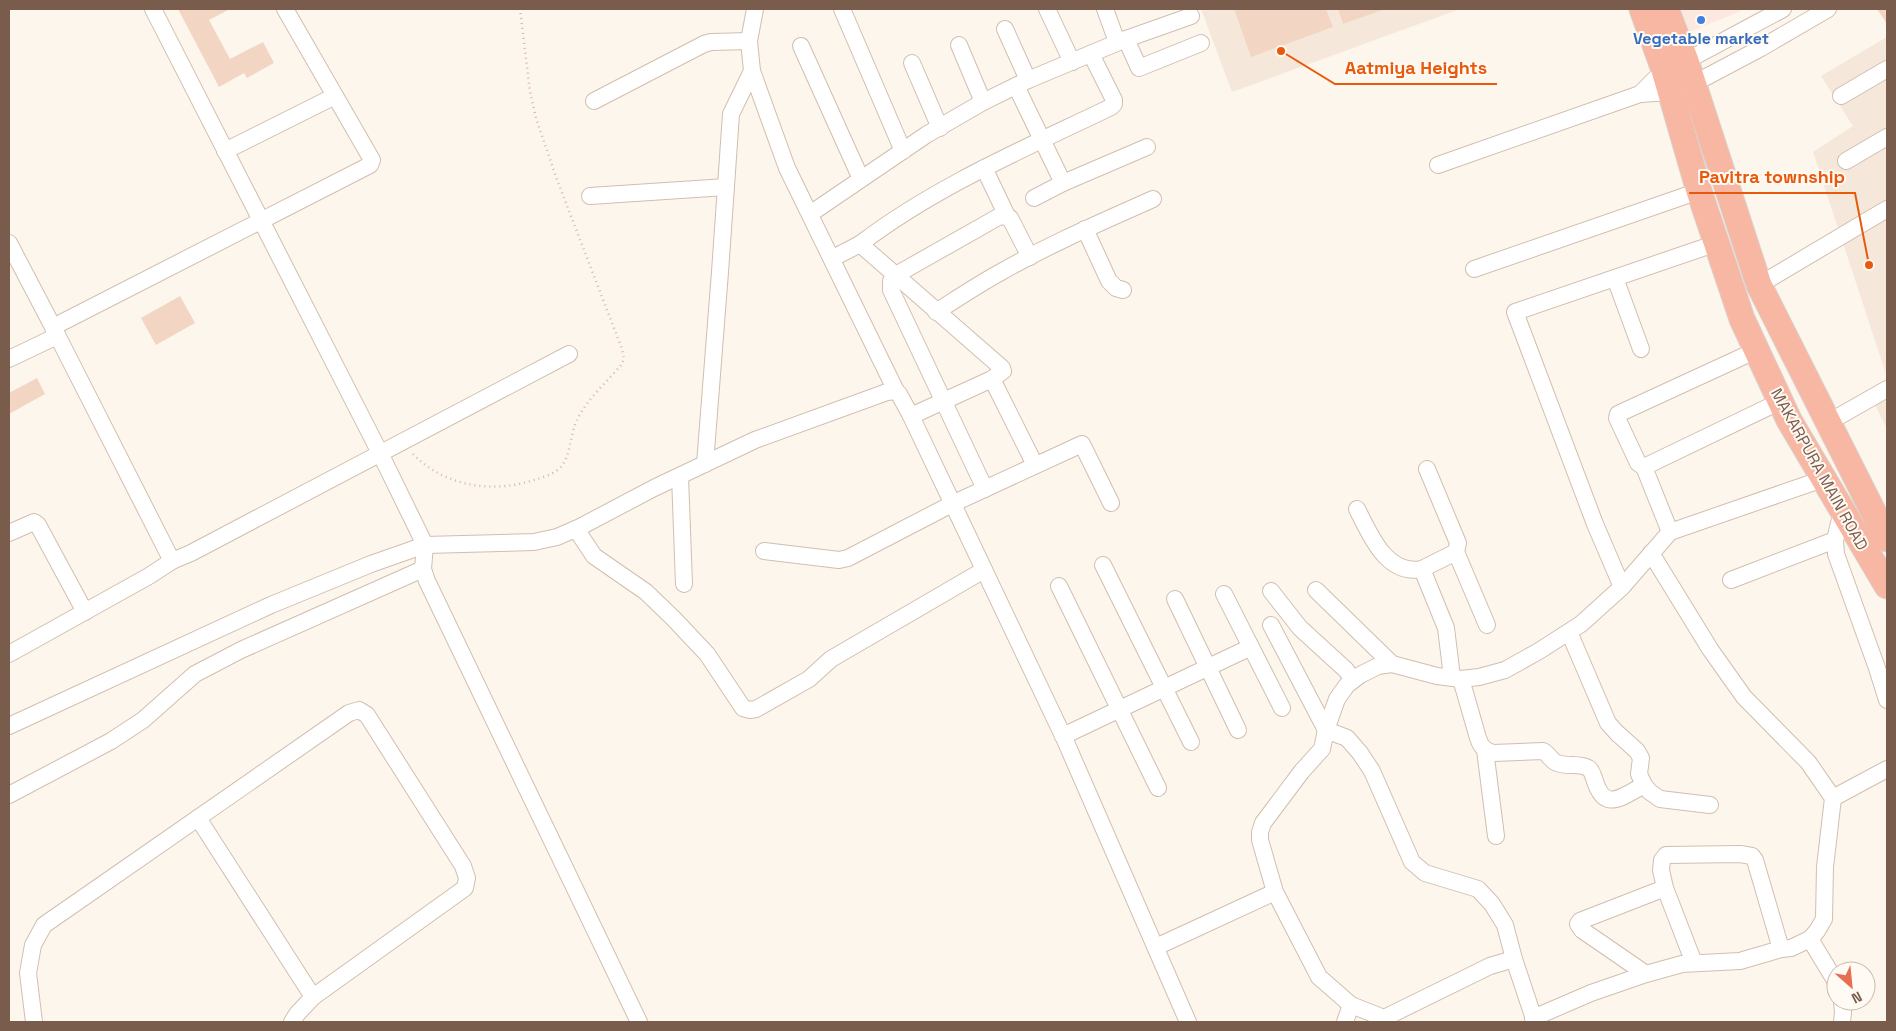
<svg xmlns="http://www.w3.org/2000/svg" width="1896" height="1031" font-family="'Space Grotesk',sans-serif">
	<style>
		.residential { fill: #f5e8da }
		.commercial { fill: #fde8e0 }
		.building { fill: #f3d5c3 }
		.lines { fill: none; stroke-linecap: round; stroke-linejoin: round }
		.minor-casing { stroke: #d1beb0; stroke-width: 18 }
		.highway-casing { stroke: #dad1cd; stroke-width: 27 }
		.path { stroke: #d9b8a5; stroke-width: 2.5; stroke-dasharray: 1 4; stroke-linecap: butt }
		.minor { stroke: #fff; stroke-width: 16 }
		.highway { stroke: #f7b7a3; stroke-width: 25 }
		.shop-dot { fill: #3f7fe0; stroke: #fffaf3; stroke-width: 2 }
		.labels { text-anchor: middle; stroke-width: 4; stroke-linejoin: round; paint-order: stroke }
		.shop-label { font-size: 16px; font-weight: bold; fill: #366cbe; stroke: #fffaf3 }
		.street-label { font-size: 16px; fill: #7a5c4d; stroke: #fffaf3 }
		.leader { fill: none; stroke: #e8590c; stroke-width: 2 }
		.callout-dot { fill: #e8590c; stroke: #fffaf3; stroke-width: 2 }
		.callout-label { font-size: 18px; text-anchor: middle; font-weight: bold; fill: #e8590c; stroke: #fffaf3; stroke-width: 4; stroke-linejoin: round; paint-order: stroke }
	</style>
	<rect width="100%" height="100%" fill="#fdf6ec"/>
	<!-- residential -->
	<g class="residential">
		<polygon points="1201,9 1460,9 1232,92"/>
		<polygon points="1887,37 1887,377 1813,152 1853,126 1821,76"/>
		<polygon points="1887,388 1887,429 1871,397"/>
	</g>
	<!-- commercial -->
	<polygon class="commercial" points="1680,9 1746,9 1689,32"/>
	<!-- building -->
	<g class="building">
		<polygon points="178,9 230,9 209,20 230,59 263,42 274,63 247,78 244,73 219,87"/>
		<polygon points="1234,9 1326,9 1333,27 1251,57"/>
		<polygon points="1338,9 1385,9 1343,24"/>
		<polygon points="1877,9 1887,9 1887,24"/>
		<polygon points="180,296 195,323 156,345 141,318"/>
		<polygon points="37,378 45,394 9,414 9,393"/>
	</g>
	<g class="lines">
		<!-- minor casing -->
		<g class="minor-casing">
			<g id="minor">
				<polyline points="153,9 380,453 425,545 423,569 427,581 639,1022"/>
				<polyline points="285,9 372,160 370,165 53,327 172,561 191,553 569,354"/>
				<polyline points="755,9 749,41 752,71 787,168 896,391"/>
				<polyline points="842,9 903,151"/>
				<polyline points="1047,9 1072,62"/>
				<polyline points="1105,9 1117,42"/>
				<polyline points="1005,29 1028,80"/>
				<polyline points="1126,39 1139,68 1201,43"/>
				<polyline points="959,45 983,102"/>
				<polyline points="801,46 861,179"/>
				<polyline points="912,63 940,128"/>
				<polyline points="1016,86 1063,183"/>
				<polyline points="1640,94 1664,70 1686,61 1783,9"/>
				<polyline points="1841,96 1887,69"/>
				<polyline points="594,101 704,44 711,42 749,41"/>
				<polyline points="225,151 335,96"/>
				<polyline points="1846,161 1887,137"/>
				<polyline points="1438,165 1640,94 1670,92 1693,84 1761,48 1828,9"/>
				<polyline points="984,168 1007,216"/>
				<polyline points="590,196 726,187"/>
				<polyline points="1034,198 1063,183 1147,147"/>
				<polyline points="810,214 926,135 983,102 1028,80 1126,39 1191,16"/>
				<polyline points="1085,229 1109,281 1116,288 1123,290"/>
				<polyline points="9,243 53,327"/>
				<path d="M 860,244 C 936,186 1026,148 1111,107 L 1114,104 L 1114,100 L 1091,54"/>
				<polyline points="833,258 860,244 1002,368 1003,371 992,379 911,416"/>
				<polyline points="1474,269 1699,191"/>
				<polyline points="1615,278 1641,349"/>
				<polyline points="1759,285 1887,209"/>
				<path d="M 936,312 C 958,298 979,284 1001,272 C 1050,244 1102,222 1153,199"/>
				<polyline points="9,359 57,336"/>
				<polyline points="992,379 1035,465"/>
				<polyline points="1829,422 1887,389"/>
				<polyline points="705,464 720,272 731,114 752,71"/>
				<polyline points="1644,467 1638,463 1617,418 1618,414 1757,350"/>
				<polyline points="1427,469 1458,543 1456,552 1422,569 1446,628 1452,677"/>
				<polyline points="680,476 684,584"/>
				<polyline points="985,489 891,290 891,281 894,276 1000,216 1010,218 1030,257"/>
				<path d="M 1357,509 C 1370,534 1386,576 1422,569"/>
				<polyline points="1842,511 1835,540 1836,554 1877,668 1887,700"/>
				<polyline points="576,529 594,556 646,592 674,619 707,654 743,708 750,710 756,709 809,679 831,659 984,570"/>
				<polyline points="1670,532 1644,467 1781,401"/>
				<polyline points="9,533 34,522 38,525 85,612"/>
				<polyline points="764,551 839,560 848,558 952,504 1082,444 1111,503"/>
				<polyline points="1456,552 1487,625"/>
				<polyline points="1103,565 1191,742"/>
				<polyline points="1731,580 1835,540"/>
				<polyline points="1059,586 1158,788"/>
				<polyline points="1622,587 1595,524 1515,312 1717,243"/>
				<polyline points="1316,590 1392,664"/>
				<polyline points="1271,591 1300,628 1346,670 1353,680"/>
				<polyline points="1224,594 1282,708"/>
				<polyline points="1175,599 1238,730"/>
				<polyline points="1271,625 1326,730 1347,738 1360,753 1372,771 1412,862 1425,873 1478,889 1492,904 1505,925 1514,959"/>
				<polyline points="1569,632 1608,723 1617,733 1637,751 1641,758 1639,774 1644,785 1650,792 1660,799 1710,805"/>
				<polyline points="9,654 149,576 172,561"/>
				<path d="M 1461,679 L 1478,738 C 1481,747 1484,750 1493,753 L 1543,751 C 1549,754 1551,761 1557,763 C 1567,767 1580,763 1588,768 C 1592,770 1592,774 1594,778 C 1604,813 1620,798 1644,785"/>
				<polyline points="9,726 271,605 371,564 425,545 534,542 557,537 580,527 654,488 755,440 887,392 896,391 899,394 911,416 1065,740 1188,1022"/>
				<polyline points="1063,736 1251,647"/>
				<polyline points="1485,750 1496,836"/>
				<polyline points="9,795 111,741 143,720 195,674 241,650 423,569"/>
				<polyline points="1833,798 1887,769"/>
				<polyline points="198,818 313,997"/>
				<polyline points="1275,892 1260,840 1260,832 1263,823 1302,771 1322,749 1326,730 1337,699 1347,685 1360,675 1378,666 1392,664 1437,676 1461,679 1479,677 1505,670 1539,651 1581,624 1622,587 1670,532 1823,479"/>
				<polyline points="1810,939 1836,982"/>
				<polyline points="1156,947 1275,892 1319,977 1351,1005 1384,1018 1490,966 1514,959 1535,1022"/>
				<polyline points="1694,963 1665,888 1661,870 1662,860 1666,855 1740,854 1752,856 1755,860 1781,949"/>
				<polyline points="1646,974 1582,930 1578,924 1580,921 1665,888"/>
				<polyline points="1533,1018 1591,993 1646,974 1682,964 1740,961 1781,949 1791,948 1810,939 1817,931 1824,919 1825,867 1833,798 1808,762 1744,697 1710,649 1651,553"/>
				<polyline points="34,1022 28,973 33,945 44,925 349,713 359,710 367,715 463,866 467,878 465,888 313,997 297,1014 292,1022"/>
				<polyline points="1345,1022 1351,1005"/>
				<polyline points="1842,1022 1843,1013 1842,1001"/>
			</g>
		</g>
		<!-- highway casing -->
		<g class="highway-casing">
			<g id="highway">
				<polyline points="1642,9 1664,70 1699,191 1742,319 1789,420 1887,586"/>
				<polyline points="1666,9 1686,61 1759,285 1887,539"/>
			</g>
		</g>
		<!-- path -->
		<path class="path" d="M 413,454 C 444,486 492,494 534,480 C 543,477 553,475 561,467 C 571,455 570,434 577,420 C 586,400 608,381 622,364 L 624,359 L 622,349 L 556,177 L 536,118 L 530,92 L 520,9"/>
		<!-- minor -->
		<use href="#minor" class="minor"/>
		<!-- highway -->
		<use href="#highway" class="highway"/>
	</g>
	<!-- markers -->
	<circle class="shop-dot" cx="1701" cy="20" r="5"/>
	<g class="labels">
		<!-- shop labels -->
		<g class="shop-label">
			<text x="1701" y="44">Vegetable market</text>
		</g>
		<!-- street labels -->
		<g class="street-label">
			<text transform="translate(1820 469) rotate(61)" y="6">MAKARPURA MAIN ROAD</text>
		</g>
	</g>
	<!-- callouts -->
	<path class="leader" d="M1281 51L1335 84H1497M1869 265L1855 193H1689"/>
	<g class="callout-dot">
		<circle cx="1281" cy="51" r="5"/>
		<circle cx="1869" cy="265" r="5"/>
	</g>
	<g class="callout-label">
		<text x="1416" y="74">Aatmiya Heights</text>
		<text x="1772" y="183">Pavitra township</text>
	</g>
	<!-- border -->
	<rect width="1896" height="1031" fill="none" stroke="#7a5c4d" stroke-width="20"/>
	<!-- north arrow -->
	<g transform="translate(1851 986) rotate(153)"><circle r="24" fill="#fffaf3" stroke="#cabbb1"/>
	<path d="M0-4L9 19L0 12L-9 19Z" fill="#e76f51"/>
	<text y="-8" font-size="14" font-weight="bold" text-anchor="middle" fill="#7a5c4d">N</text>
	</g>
</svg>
